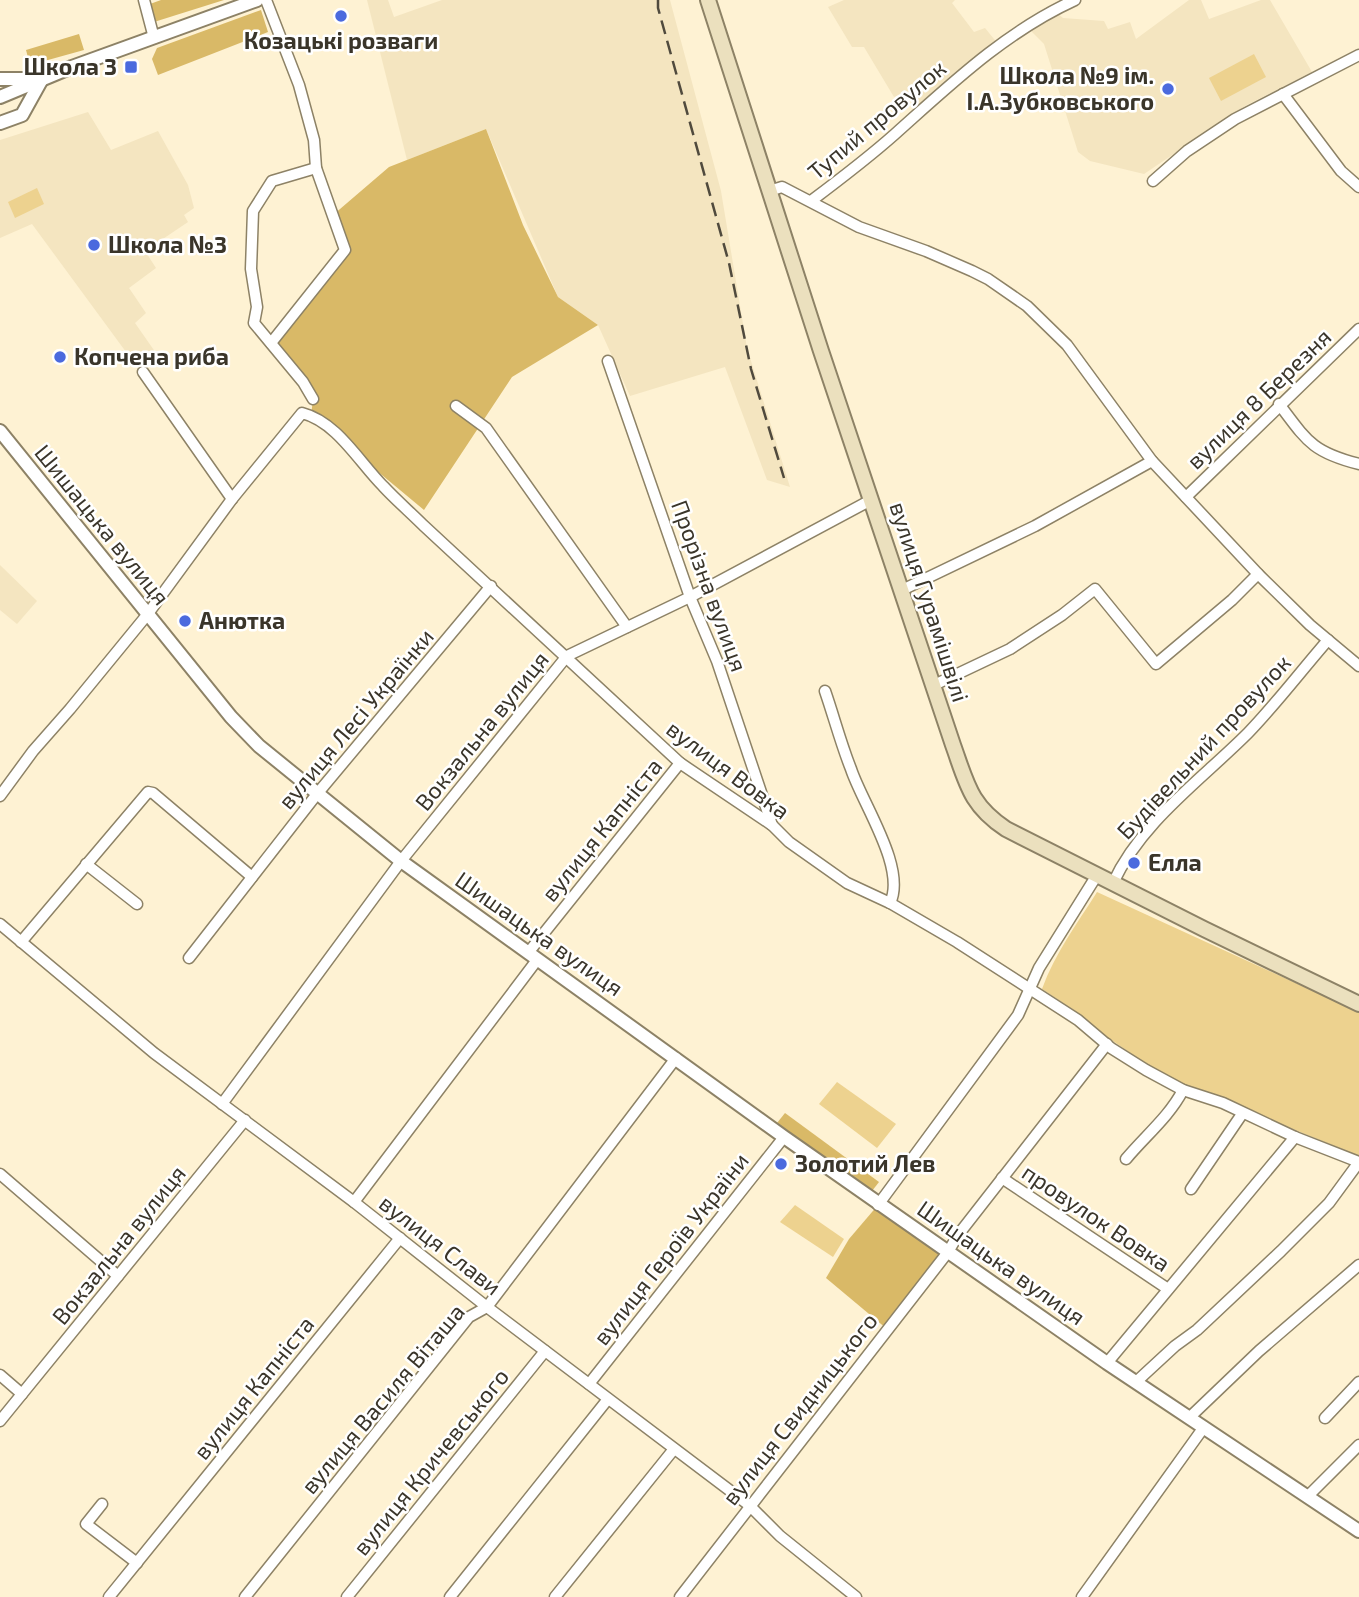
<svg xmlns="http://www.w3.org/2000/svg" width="1359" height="1597" font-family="'Exo 2',sans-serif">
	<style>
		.built { fill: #f4e5c0 }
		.green { fill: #edd28f }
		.forest { fill: #d9b967 }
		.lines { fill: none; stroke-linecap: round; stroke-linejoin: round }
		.minor-casing { stroke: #8d8266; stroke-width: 13 }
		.tertiary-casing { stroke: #8d8266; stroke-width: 16 }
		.secondary-casing { stroke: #8d8266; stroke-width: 18 }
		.minor { stroke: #fff; stroke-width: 10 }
		.tertiary { stroke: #fff; stroke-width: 12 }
		.secondary { stroke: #ebe0be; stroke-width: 14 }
		.rail { stroke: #504a3d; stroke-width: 2.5; stroke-dasharray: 14 7; stroke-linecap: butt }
		.poi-dot { fill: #4b6ade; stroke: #fff; stroke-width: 2.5 }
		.labels { text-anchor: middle; stroke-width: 5; stroke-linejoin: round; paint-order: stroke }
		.poi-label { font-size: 23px; font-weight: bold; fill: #3a352a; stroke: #fff; text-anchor: start }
		.street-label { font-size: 23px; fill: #3a352a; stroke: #fff }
	</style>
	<rect width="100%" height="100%" fill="#fef2d3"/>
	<!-- built -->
	<g class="built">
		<polygon points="367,0 388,0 394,17 442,0 670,0 721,191 747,348 790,487 767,480 725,367 630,396 598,325 558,297 486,129 407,160"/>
		<polygon points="844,0 955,0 952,3 974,32 985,28 998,44 951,78 917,108 905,94 894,97 864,47 852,47 828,7"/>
		<polygon points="1189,0 1201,0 1209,19 1261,0 1270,0 1312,72 1245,106 1144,174 1090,161 1078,152 1044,44 1028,28 1056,12 1063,18 1104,21 1108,29 1130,22 1136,39"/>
		<polygon points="88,112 111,150 158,131 188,185 194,208 184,215 188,222 145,251 156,268 129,288 146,313 135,323 158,356 140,371 32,224 0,238 0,140"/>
		<polygon points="0,565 37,601 17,624 0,610"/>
	</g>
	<!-- green -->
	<g class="green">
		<polygon points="1254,54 1266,77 1221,101 1209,78"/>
		<polygon points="37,188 44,204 15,218 8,202"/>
		<path d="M 1097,892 L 1359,1012 L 1359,1156 L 1246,1110 L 1227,1099 L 1187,1087 L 1148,1065 L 1088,1024 L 1075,1011 L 1042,989 C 1055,953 1077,924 1097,892 Z"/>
		<polygon points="837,1082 896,1124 877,1148 819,1104"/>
		<polygon points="795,1205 844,1239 833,1257 780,1222"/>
	</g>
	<!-- forest -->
	<g class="forest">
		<polygon points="161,0 224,0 154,22 150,4"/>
		<polygon points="261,10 268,32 158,75 152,59 157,48"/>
		<polygon points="79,34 84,50 30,65 26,50"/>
		<polygon points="486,129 523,225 558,297 598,325 512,377 424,510 311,416 313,399 271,343 345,250 333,215 389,167"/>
		<polygon points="785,1113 879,1182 872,1191 777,1123"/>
		<polygon points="878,1205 948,1252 887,1329 826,1278 849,1239"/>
	</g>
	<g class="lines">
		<!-- minor casing -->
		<g class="minor-casing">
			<g id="minor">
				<polyline points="144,0 154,38"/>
				<polyline points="266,0 299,85 314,140 316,168 345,250 271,343"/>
				<polyline points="1283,94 1341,171 1359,187"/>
				<polyline points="1153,181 1187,151 1235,119 1359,55"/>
				<polyline points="769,191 782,187 859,227 926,251 972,271 988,279 1027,306 1067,345 1152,461 1258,574 1310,625 1359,666"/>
				<path d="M 811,201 C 839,180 868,158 895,134 C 951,84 1005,32 1075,0"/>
				<polyline points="608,361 690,597 717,661 772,825"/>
				<polyline points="143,372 232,499"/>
				<polyline points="313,399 303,382 254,323 257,307 251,269 253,211 272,181 316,168"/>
				<path d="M 1279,404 C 1307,441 1312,452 1359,464"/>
				<polyline points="456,406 486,428 627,627"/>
				<polyline points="1186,497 1359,329"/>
				<polyline points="900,591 1035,526 1152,461"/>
				<polyline points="932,686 1010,649 1062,615 1095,589 1156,664 1232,600 1258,574"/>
				<path d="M 825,691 C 834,717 841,744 851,769 C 862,803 907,868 890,903"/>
				<path d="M 0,796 L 33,751 L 70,709 L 147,615 L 232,499 L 302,413 C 337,422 359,462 383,486 C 396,500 410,512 423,525 L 680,763 L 772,825 L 789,842 L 847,883 L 890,903 L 957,942 L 1078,1020 L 1111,1048 L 1146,1070 L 1183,1090 L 1223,1103 L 1295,1137 L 1359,1162"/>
				<polyline points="86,864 137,904"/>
				<path d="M 1113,883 C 1141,822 1201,780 1248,733 C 1276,704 1301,671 1328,640"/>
				<polyline points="0,924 154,1053 354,1202 487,1307 749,1505 780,1536 856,1597"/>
				<polyline points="21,942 148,792 153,793 252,877"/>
				<polyline points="528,953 680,763"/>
				<polyline points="189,958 317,794 491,586"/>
				<polyline points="222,1104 401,861 567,656 690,597 871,500"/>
				<path d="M 1126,1159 C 1145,1136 1169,1117 1183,1090"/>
				<polyline points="0,1174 118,1276"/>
				<polyline points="1002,1178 1168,1289"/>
				<polyline points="1191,1189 1242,1114"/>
				<polyline points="354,1202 537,960"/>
				<polyline points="878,1205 1018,1015 1039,968 1097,875"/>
				<polyline points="1107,1363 1295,1137"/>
				<polyline points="0,1375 22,1394"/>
				<polyline points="1136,1382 1175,1346 1197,1330 1281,1251 1329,1203 1359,1162"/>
				<polyline points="589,1384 784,1137"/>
				<polyline points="1190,1417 1259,1351 1359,1265"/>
				<polyline points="1325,1418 1359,1382"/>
				<polyline points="0,1421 245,1120"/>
				<polyline points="1307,1497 1359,1445"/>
				<polyline points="102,1504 86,1524 137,1563"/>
				<polyline points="109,1597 400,1238"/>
				<polyline points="245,1597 469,1317 487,1307 676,1058"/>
				<polyline points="347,1597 545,1351"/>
				<polyline points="450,1597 608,1399"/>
				<polyline points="555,1597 674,1449"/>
				<polyline points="680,1597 948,1252 958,1235 1107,1044"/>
				<polyline points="1082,1597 1204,1427"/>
			</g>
		</g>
		<!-- tertiary casing -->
		<g class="tertiary-casing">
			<g id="tertiary">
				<polyline points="0,79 38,79"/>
				<polyline points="0,97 72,67 257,0"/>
				<polyline points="0,123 22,115 42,79"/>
				<polyline points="0,431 231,717 259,746 401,861 784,1137 1107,1363 1359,1531"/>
			</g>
		</g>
		<!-- secondary casing -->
		<g class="secondary-casing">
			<path id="secondary" d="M 708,0 L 821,351 L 953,745 C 967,784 970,805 1006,829 L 1204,929 L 1359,1004"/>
		</g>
		<!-- minor -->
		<use href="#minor" class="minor"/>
		<!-- tertiary -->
		<use href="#tertiary" class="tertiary"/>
		<!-- secondary -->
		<use href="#secondary" class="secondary"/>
		<!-- rail -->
		<polyline class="rail" points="658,0 658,8 729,263 751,369 784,478"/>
	</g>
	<!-- markers -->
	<g class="poi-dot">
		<circle cx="341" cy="16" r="7"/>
		<rect x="124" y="60" width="14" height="14" rx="3.5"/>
		<circle cx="1168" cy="89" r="7"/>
		<circle cx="94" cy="245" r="7"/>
		<circle cx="60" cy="357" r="7"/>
		<circle cx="185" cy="621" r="7"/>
		<circle cx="1134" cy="863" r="7"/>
		<circle cx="781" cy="1164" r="7"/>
	</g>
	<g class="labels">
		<!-- poi labels -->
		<g class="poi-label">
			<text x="341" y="49" text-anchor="middle">Козацькі розваги</text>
			<text x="117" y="75" text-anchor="end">Школа 3</text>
			<text x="1154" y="84" text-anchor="end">Школа №9 ім.<tspan x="1154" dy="26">І.А.Зубковського</tspan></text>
			<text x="108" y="253">Школа №3</text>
			<text x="74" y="365">Копчена риба</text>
			<text x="199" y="629">Анютка</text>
			<text x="1148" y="871">Елла</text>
			<text x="795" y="1172">Золотий Лев</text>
		</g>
		<!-- street labels -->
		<g class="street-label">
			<text transform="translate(877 120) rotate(-40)" y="8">Тупий провулок</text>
			<text transform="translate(1259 399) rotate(-44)" y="8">вулиця 8 Березня</text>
			<text transform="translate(102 525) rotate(51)" y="8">Шишацька вулиця</text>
			<text transform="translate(709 586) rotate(70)" y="8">Прорізна вулиця</text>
			<text transform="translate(929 602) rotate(72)" y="8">вулиця Гурамішвілі</text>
			<text transform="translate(356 719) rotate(-50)" y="8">вулиця Лесі Українки</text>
			<text transform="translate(482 731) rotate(-51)" y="8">Вокзальна вулиця</text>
			<text transform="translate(1204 747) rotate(-47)" y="8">Будівельний провулок</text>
			<text transform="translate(728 770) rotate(37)" y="8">вулиця Вовка</text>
			<text transform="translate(602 830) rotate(-51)" y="8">вулиця Капніста</text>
			<text transform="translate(539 934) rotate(35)" y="8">Шишацька вулиця</text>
			<text transform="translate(1096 1218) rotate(34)" y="8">провулок Вовка</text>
			<text transform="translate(119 1245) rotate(-51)" y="8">Вокзальна вулиця</text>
			<text transform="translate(440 1245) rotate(38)" y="8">вулиця Слави</text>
			<text transform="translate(671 1249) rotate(-52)" y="8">вулиця Героїв України</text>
			<text transform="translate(1001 1263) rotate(35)" y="8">Шишацька вулиця</text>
			<text transform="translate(254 1388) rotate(-51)" y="8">вулиця Капніста</text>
			<text transform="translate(383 1399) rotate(-50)" y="8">вулиця Василя Віташа</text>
			<text transform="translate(800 1409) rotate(-52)" y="8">вулиця Свидницького</text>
			<text transform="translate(431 1462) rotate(-51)" y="8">вулиця Кричевського</text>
		</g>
	</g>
</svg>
